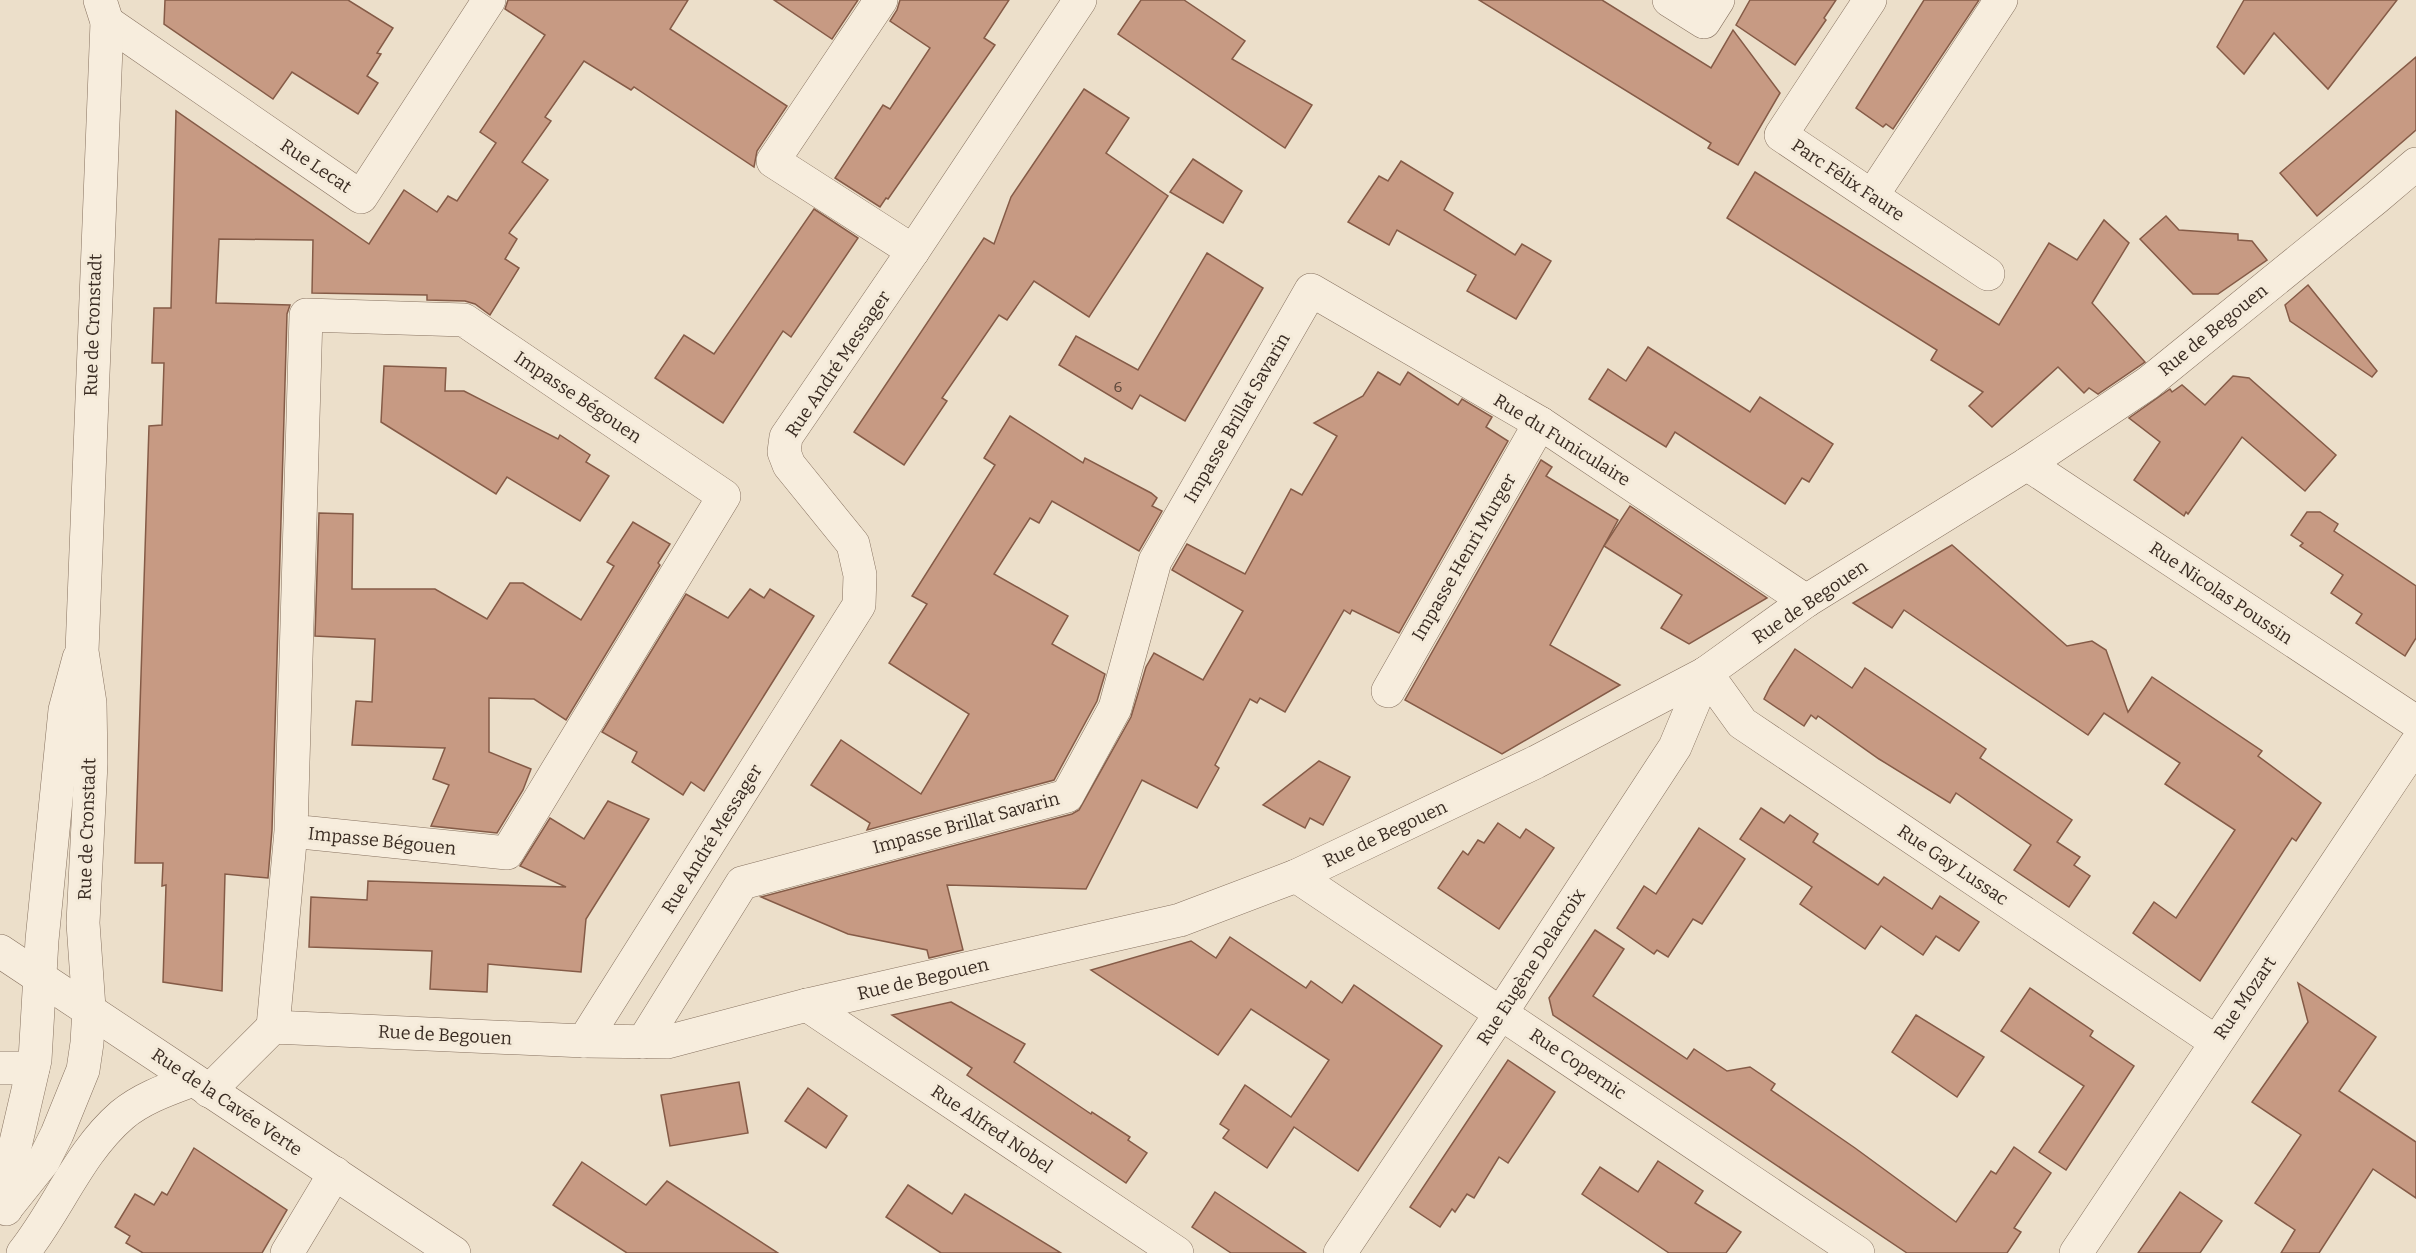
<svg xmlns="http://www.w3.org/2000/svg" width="2416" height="1253" font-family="Bitter,serif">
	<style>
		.building { fill: #c79a83; stroke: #855b47; stroke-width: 1.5 }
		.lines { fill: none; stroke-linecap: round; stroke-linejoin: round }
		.minor-casing { stroke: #877260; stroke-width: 34 }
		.minor { stroke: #f7eddd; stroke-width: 33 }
		.labels { text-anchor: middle; stroke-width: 6; stroke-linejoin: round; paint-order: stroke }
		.number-label { font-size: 15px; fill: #5c473a }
		.street-label { font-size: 18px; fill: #392b22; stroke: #f4ead9 }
	</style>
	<rect width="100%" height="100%" fill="#ecdfca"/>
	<!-- building -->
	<g class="building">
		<polygon points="165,0 348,0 393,28 377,53 381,54 367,76 378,83 358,114 292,72 273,99 164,24"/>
		<polygon points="508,0 688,0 670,29 787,106 757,151 754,167 634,87 631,90 584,61 545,117 551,121 522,162 548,180 509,233 517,239 505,259 519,268 490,315 475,304 465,301 427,300 427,295 312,293 313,240 219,239 216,303 290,305 287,314 272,830 268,878 225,874 222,991 163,982 166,885 162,886 163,863 135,863 149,426 162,425 164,363 152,363 154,308 171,308 176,111 369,244 404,190 437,212 448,196 457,201 496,143 480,132 545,35 505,9"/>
		<polygon points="774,0 858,0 832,39"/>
		<polygon points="900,0 1009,0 984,38 995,45 888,199 886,198 880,207 835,178 883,105 890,109 930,48 890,21 897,10"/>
		<polygon points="1141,0 1184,0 1245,41 1232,59 1312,105 1285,148 1118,34"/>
		<polygon points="1479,0 1602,0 1711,68 1733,30 1780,93 1738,165 1708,148 1711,143"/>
		<polygon points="1750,0 1836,0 1824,18 1826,20 1795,65 1736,25"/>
		<polygon points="1924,0 1979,0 1893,129 1886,124 1883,127 1856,108"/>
		<polygon points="2244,0 2397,0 2328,89 2274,33 2244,74 2217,47"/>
		<polygon points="2416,57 2416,130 2317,216 2280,173"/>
		<polygon points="1084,89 1129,118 1106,153 1168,196 1089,317 1034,281 1007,320 999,315 942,398 947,401 904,465 854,432 984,238 994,244 1011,197"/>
		<polygon points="1193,159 1242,191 1223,223 1170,192"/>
		<polygon points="1401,161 1453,193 1444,210 1515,255 1522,244 1551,261 1516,319 1467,291 1476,275 1397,230 1389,245 1348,222 1379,176 1388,181"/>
		<polygon points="1755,172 1999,325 2049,243 2077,260 2104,220 2129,243 2092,303 2145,362 2098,394 2089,388 2084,393 2058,367 1992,427 1969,406 1983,392 1931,360 1937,350 1727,218"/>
		<polygon points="814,209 858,238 791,337 783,331 723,423 655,378 684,335 714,354"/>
		<polygon points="2166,216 2179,230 2238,234 2238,240 2252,241 2267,260 2218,294 2193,294 2140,239"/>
		<polygon points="1207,253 1263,288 1185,421 1140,395 1132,409 1059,365 1076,336 1138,370"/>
		<polygon points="2308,285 2377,371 2372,377 2290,321 2285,305"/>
		<polygon points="1648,347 1750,412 1760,397 1833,444 1809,482 1802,478 1785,504 1675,432 1666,447 1589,399 1608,369 1626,381"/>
		<polygon points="384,366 446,368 445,391 464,391 558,439 560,435 590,455 586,462 609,476 580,521 507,477 496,494 381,422"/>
		<polygon points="1378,372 1400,385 1408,372 1458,405 1462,399 1492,417 1486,427 1508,441 1399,633 1352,610 1350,614 1344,610 1285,712 1260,698 1257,703 1250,699 1215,765 1219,768 1197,808 1142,780 1086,889 947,885 963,950 929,958 927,950 848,934 761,897 1072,814 1079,810 1131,717 1146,667 1154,653 1203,680 1243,611 1172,570 1187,544 1245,574 1291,489 1302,495 1337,436 1314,423 1363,396"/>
		<polygon points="2233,376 2249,378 2336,455 2305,491 2242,437 2188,514 2186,512 2184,516 2134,480 2160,442 2129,418 2170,389 2172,392 2182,385 2205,405"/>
		<polygon points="1010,416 1083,463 1085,458 1151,493 1157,498 1152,506 1162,511 1139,551 1052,501 1039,523 1030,518 994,574 1068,616 1052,644 1105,674 1097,701 1054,780 867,830 870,823 811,785 841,740 921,794 969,714 889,663 927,604 912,596 995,465 984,458"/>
		<polygon points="1541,460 1552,467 1546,476 1618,520 1550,645 1620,685 1502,754 1405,700"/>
		<polygon points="1630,506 1767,598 1689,644 1661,628 1682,595 1604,546"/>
		<polygon points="2307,512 2320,512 2338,524 2334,531 2416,586 2416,638 2405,656 2356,623 2362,614 2331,593 2343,575 2300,546 2303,543 2291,535"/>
		<polygon points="319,513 353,514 352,589 435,589 487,619 510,583 523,583 581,620 614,566 607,562 633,522 670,544 658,563 660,565 566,720 534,699 489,698 489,752 531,769 523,790 497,833 431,826 449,785 433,779 445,748 352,745 356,701 372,702 375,639 315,636"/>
		<polygon points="1952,545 2067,646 2092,641 2106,650 2128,712 2152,677 2262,751 2258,756 2321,803 2296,841 2292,838 2200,981 2133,933 2154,902 2176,918 2235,830 2165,784 2180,763 2104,713 2088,735 1904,610 1892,628 1853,603"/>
		<polygon points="750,589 764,598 770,589 814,616 704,791 691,782 683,795 632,762 637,752 602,732 686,594 728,618"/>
		<polygon points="1795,649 1852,688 1865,668 1986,749 1980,758 2072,820 2057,842 2080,857 2074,865 2090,876 2069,907 2014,870 2031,845 1956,793 1950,803 1879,759 1818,716 1816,719 1811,715 1804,726 1764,699 1770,687"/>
		<polygon points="1319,761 1350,777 1323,825 1310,818 1305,828 1263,805"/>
		<polygon points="608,801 649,819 586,919 581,972 488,964 487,992 430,989 432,951 309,947 311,897 367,900 368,881 566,887 520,866 550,818 584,839"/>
		<polygon points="1761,808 1784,823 1790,815 1818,834 1813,842 1878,885 1884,877 1932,909 1940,896 1979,922 1959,951 1936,936 1923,955 1881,926 1865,949 1800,904 1812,887 1740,839"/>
		<polygon points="1498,823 1520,838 1526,829 1554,848 1499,929 1438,888 1463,851 1468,855 1478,840 1484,843"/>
		<polygon points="1699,828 1745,859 1702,924 1693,919 1668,957 1657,950 1654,954 1617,928 1644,886 1656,894"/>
		<polygon points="1595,930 1624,949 1593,996 1687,1059 1694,1049 1727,1071 1750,1067 1775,1084 1771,1090 1855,1148 1956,1222 1991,1171 1996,1174 2014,1147 2051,1173 2014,1228 2021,1232 2007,1253 1907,1253 1553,1015 1549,998"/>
		<polygon points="1230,937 1306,988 1311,981 1342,1003 1354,985 1442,1046 1358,1171 1294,1127 1267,1168 1223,1138 1229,1130 1220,1124 1245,1085 1291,1117 1329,1060 1251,1009 1218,1055 1091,970 1191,941 1216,958"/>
		<polygon points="2298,983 2376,1037 2339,1091 2416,1142 2416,1198 2373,1169 2319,1253 2281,1253 2295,1230 2255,1203 2301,1135 2252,1102 2308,1022"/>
		<polygon points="2030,988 2093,1031 2090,1036 2134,1066 2066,1170 2039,1152 2084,1086 2001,1031"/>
		<polygon points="951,1002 1025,1044 1014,1062 1091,1114 1092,1112 1130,1137 1128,1140 1147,1153 1126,1183 967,1075 972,1068 892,1015"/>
		<polygon points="1916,1015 1984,1057 1957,1097 1892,1052"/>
		<polygon points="1508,1060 1555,1092 1508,1163 1499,1157 1474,1198 1467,1194 1455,1212 1452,1209 1440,1227 1410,1207"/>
		<polygon points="739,1082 748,1133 670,1146 661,1095"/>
		<polygon points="808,1088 847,1116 826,1148 785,1121"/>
		<polygon points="194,1148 287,1210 262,1253 143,1253 126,1243 130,1236 115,1227 135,1194 154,1205 162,1192 167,1195"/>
		<polygon points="1658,1161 1703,1191 1695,1203 1741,1232 1726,1253 1669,1253 1582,1194 1600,1167 1638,1192"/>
		<polygon points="582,1162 646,1205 667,1181 778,1253 627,1253 553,1205"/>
		<polygon points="908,1185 952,1214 965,1194 1061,1253 941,1253 886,1217"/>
		<polygon points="1215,1192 1306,1253 1231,1253 1192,1227"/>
		<polygon points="2180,1192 2222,1221 2200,1253 2138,1253"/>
	</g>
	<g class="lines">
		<!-- minor casing -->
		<g class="minor-casing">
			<g id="minor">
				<polyline points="881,0 773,161 913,251"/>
				<polyline points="1669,0 1704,22 1718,0"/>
				<polyline points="1870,0 1781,135 1988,274"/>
				<polyline points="107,22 361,197 489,0"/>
				<polyline points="1872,196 2001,0"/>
				<polyline points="2027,464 2416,722"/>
				<polyline points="1706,673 1742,723 2216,1042"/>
				<polyline points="1388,691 1540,423"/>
				<polyline points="1296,876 1858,1253"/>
				<polyline points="0,951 454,1253"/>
				<polyline points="807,1005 1177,1253"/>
				<polyline points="273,1027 291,831 306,315 464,320 724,496 507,853 291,831"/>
				<polyline points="584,1041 859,605 860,575 853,544 789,465 784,452 786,437 913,251 1080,0"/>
				<polyline points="643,1042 742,883 1067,796 1115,708 1155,561 1311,290 1540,423 1806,601"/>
				<polyline points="0,1068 33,1068"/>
				<polyline points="209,1091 273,1027 584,1041 667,1042 807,1005 1180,920 1296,876 1536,762 1706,673 1806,601 2027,464 2148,383 2376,198 2416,164"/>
				<polyline points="7,1207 43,1162 57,1134 83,1070 87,1043 89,1008 83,923 91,763 90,703 82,651 107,22 100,0"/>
				<polyline points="6,1209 13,1155 35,1060 42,940 65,710 79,658"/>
				<path d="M 23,1253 C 58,1209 79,1152 122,1115 C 142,1098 169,1089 193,1080"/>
				<polyline points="287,1253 335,1173"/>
				<polyline points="1340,1253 1501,1013 1675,747 1706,673"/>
				<polyline points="2076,1253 2416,744"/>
			</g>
		</g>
		<!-- minor -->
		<use href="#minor" class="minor"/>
	</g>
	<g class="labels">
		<!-- number labels -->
		<g class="number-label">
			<text x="1118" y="392">6</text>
		</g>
		<!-- street labels -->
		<g class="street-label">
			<text transform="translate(316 166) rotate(34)" y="6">Rue Lecat</text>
			<text transform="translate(1848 180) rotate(34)" y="6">Parc Félix Faure</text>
			<text transform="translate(93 325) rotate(-88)" y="6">Rue de Cronstadt</text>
			<text transform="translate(2213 330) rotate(-39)" y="6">Rue de Begouen</text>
			<text transform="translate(838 364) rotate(-56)" y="6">Rue André Messager</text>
			<text transform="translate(578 397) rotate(34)" y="6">Impasse Bégouen</text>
			<text transform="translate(1237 418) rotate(-60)" y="6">Impasse Brillat Savarin</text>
			<text transform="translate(1562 440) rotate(32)" y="6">Rue du Funiculaire</text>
			<text transform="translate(1464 557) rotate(-60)" y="6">Impasse Henri Murger</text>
			<text transform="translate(2221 593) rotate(34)" y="6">Rue Nicolas Poussin</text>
			<text transform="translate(1810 602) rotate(-34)" y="6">Rue de Begouen</text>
			<text transform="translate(966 823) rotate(-15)" y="6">Impasse Brillat Savarin</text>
			<text transform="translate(87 829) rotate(-88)" y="6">Rue de Cronstadt</text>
			<text transform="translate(1385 834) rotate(-25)" y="6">Rue de Begouen</text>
			<text transform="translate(712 839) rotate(-58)" y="6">Rue André Messager</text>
			<text transform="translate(382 841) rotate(6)" y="6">Impasse Bégouen</text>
			<text transform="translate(1953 865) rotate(34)" y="6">Rue Gay Lussac</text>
			<text transform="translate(1531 967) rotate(-57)" y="6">Rue Eugène Delacroix</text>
			<text transform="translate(923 979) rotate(-13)" y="6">Rue de Begouen</text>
			<text transform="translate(2245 998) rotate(-56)" y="6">Rue Mozart</text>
			<text transform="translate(445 1035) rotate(3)" y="6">Rue de Begouen</text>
			<text transform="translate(1578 1064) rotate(34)" y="6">Rue Copernic</text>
			<text transform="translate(227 1102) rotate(34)" y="6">Rue de la Cavée Verte</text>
			<text transform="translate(992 1129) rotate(34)" y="6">Rue Alfred Nobel</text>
		</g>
	</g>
</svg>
